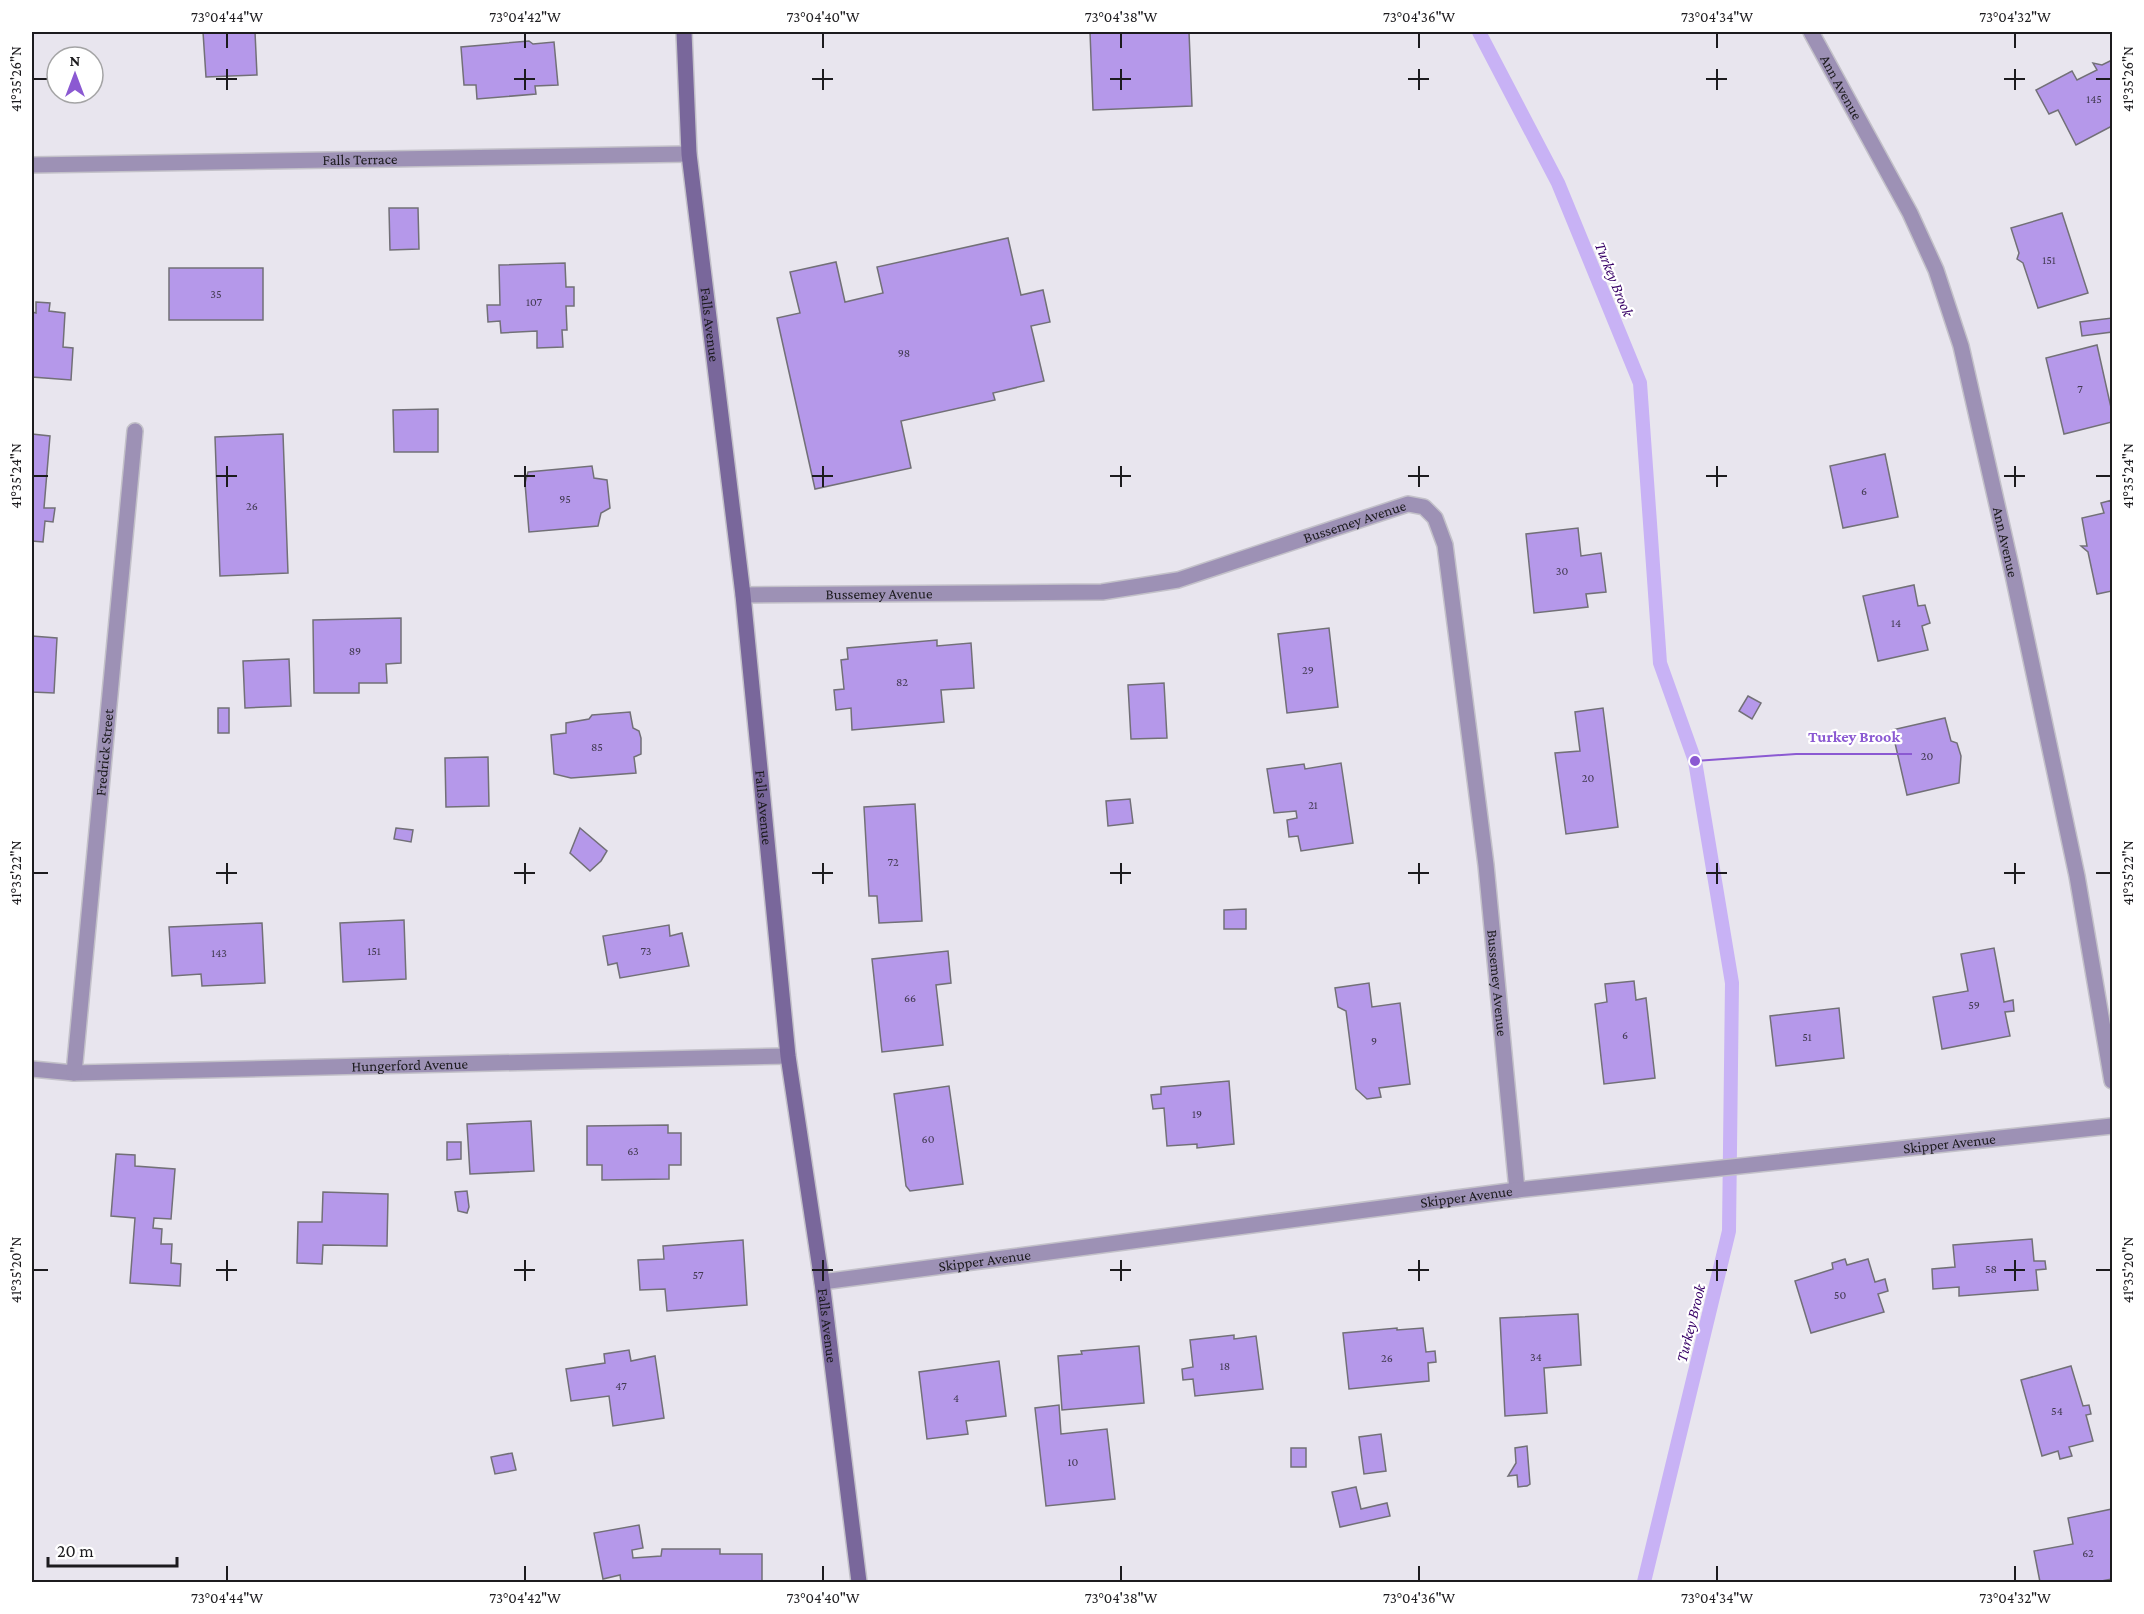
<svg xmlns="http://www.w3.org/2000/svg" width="2144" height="1614" font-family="'Crimson Pro',serif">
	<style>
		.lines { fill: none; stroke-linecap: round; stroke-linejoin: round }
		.stream { stroke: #c8b2f5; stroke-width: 14 }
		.building { fill: #b598ea; stroke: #727077; stroke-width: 1.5 }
		.street-casing { stroke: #c3c1c9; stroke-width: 18 }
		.secondary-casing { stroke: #c3c1c9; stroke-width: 18 }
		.street { stroke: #9d91b5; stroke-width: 15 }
		.secondary { stroke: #79679b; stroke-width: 15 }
		.ticks { fill: none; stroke: #1c1b1e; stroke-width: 2 }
		.labels { text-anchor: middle; stroke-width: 4.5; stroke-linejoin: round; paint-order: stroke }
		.number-label { font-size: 12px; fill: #423a51 }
		.street-label { font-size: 15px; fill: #1c1b1e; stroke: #fff }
		.water-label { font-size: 16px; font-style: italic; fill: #370066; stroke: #fff }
		.leader { fill: none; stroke: #8b59d2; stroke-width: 2 }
		.callout-dot { fill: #8b59d2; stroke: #fff; stroke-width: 2 }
		.callout-label { font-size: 16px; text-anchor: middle; font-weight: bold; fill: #8b59d2; stroke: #fff; stroke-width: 4.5; stroke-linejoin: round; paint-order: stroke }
		.neatline { fill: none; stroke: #1c1b1e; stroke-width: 2 }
		.ticks-label { font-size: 15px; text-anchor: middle; fill: #1c1b1e }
	</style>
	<rect width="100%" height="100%" fill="#e8e5ee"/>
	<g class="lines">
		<!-- stream -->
		<polyline class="stream" points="1479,32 1558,183 1640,383 1660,663 1695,761 1732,983 1729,1231 1644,1582"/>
	</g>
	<!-- building -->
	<g class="building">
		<polygon points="203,32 255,32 257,75 206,77"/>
		<polygon points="1090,32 1189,32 1192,106 1093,110"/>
		<polygon points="529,41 533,44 554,42 558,85 535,86 536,94 477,99 476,85 464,85 461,47"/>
		<polygon points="2112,60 2112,126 2076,145 2058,110 2049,114 2036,90 2072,71 2077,80 2097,70 2093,63 2102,65"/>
		<polygon points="389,208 418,208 419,249 390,250"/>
		<polygon points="2062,213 2088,293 2038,308 2023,263 2017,259 2019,253 2011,228"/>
		<polygon points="1008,238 1021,295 1043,290 1050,322 1031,326 1044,381 993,393 995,400 901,421 911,468 815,489 777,318 800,313 790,272 836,262 845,302 883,293 877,267"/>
		<polygon points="565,263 566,287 574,287 574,306 566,306 567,330 562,330 563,347 537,348 537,331 501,333 500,321 488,322 487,305 500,305 499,265"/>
		<rect x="169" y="268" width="94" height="52"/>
		<polygon points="36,302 50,303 49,311 65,313 63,347 73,348 71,380 32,377 32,312 36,313"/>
		<polygon points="2112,318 2112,332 2082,336 2080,322"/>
		<polygon points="2097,345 2112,412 2112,422 2064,434 2046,358"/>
		<polygon points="438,409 438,452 394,452 393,410"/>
		<polygon points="32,434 50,436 44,508 55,508 53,522 45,521 43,542 32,541"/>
		<polygon points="283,434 288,573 220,576 215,437"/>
		<polygon points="1885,454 1898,517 1843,528 1830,466"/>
		<polygon points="592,466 594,478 607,480 610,508 601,513 598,526 529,532 525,483 528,472"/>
		<polygon points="2112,500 2112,591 2097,594 2088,552 2081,546 2087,546 2082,518 2104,513 2101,503"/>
		<polygon points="1578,528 1581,556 1601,553 1606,592 1586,594 1588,607 1534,613 1526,534"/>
		<polygon points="1914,585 1918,606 1925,605 1930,623 1922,626 1928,650 1878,661 1863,596"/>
		<polygon points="401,618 401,663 386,664 387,683 359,683 359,693 314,693 313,620"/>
		<polygon points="1329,628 1338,707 1287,713 1278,634"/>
		<polygon points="32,636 57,638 54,693 32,692"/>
		<polygon points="937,640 937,646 971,643 974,688 941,690 944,722 852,730 851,708 836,710 834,690 844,689 841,660 848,659 847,648"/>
		<polygon points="289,659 291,706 245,708 243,661"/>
		<polygon points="1164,683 1167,738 1131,739 1128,685"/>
		<polygon points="1748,696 1761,703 1752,719 1739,711"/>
		<rect x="218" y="708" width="11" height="25"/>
		<polygon points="1603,708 1618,827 1566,834 1555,753 1580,751 1575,712"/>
		<polygon points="630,712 633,728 639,731 641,738 641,754 634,757 636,773 571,778 554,774 551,735 566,733 566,723 589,719 592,715"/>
		<polygon points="1945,718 1951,741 1957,743 1961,756 1959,783 1907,795 1892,730"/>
		<polygon points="488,757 489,806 446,807 445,758"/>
		<polygon points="1341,763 1353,843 1301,851 1298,836 1289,837 1287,820 1297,818 1296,811 1274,813 1267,769 1304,764 1305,769"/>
		<polygon points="1130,799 1133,823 1108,826 1106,801"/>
		<polygon points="915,804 922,921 879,923 877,896 869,896 864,807"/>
		<polygon points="396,828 413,830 411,842 394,839"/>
		<polygon points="580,828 607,851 601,861 590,871 570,853"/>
		<polygon points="1246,909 1246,929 1224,929 1224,910"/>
		<polygon points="404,920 406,979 343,982 340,923"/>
		<polygon points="262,923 265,983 202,986 201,974 172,976 169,927"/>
		<polygon points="669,925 670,936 682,933 689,966 620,978 617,963 608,965 603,936"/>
		<polygon points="1994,948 2004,1002 2013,1000 2014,1011 2005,1012 2010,1036 1942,1049 1933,997 1968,991 1961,954"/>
		<polygon points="948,951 951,983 936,985 943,1045 882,1052 872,959"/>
		<polygon points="1634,981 1636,1000 1646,998 1655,1078 1604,1084 1595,1004 1607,1002 1605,984"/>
		<polygon points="1369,983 1372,1007 1400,1003 1410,1084 1379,1088 1381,1097 1367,1099 1356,1089 1346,1011 1338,1007 1335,988"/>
		<polygon points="1839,1008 1844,1058 1776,1066 1770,1016"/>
		<polygon points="1229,1081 1234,1144 1197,1148 1197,1144 1167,1146 1164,1108 1153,1109 1151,1095 1161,1094 1161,1087"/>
		<polygon points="949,1086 963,1184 910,1191 906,1186 894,1094"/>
		<polygon points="531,1121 534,1171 470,1174 467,1124"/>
		<polygon points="668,1125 668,1133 681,1133 681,1165 669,1165 669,1179 602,1180 602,1165 587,1165 587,1126"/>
		<polygon points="447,1142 461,1142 461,1159 447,1160"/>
		<polygon points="116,1154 135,1155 135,1166 175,1169 171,1219 154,1218 153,1228 162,1229 161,1244 172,1244 171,1263 181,1264 180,1286 130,1283 135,1218 111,1216"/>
		<polygon points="467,1191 469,1207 467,1213 458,1211 455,1192"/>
		<polygon points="323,1192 388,1194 387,1246 323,1245 322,1264 297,1263 298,1222 322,1222"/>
		<polygon points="2032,1239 2034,1261 2045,1261 2046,1269 2036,1270 2038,1290 1959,1296 1959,1287 1933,1289 1932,1269 1955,1267 1953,1245"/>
		<polygon points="743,1240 747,1305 667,1311 665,1289 640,1290 638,1260 664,1259 663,1246"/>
		<polygon points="1845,1259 1847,1265 1868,1259 1875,1282 1885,1279 1888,1291 1878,1294 1884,1312 1811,1333 1795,1281 1833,1269 1832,1263"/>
		<polygon points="1578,1314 1581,1365 1544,1368 1547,1413 1505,1416 1500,1318"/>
		<polygon points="1397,1328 1397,1330 1423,1328 1426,1352 1435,1351 1436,1362 1428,1363 1429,1381 1349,1389 1343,1333"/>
		<polygon points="1234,1335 1234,1339 1256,1336 1263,1389 1195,1396 1193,1379 1183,1380 1182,1369 1193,1367 1190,1340"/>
		<polygon points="1139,1346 1144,1403 1062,1410 1058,1356 1082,1354 1081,1351"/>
		<polygon points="629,1350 631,1361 655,1356 664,1418 613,1426 609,1396 571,1401 566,1369 605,1363 604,1354"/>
		<polygon points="999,1361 1006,1416 966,1421 968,1434 927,1439 919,1372"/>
		<polygon points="2071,1366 2083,1406 2089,1405 2091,1414 2086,1415 2093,1441 2069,1447 2072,1456 2060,1459 2058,1451 2042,1456 2021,1380"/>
		<polygon points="1059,1405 1061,1434 1107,1429 1115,1499 1046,1506 1035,1408"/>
		<polygon points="1381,1434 1386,1471 1364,1474 1359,1437"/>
		<polygon points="1527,1446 1530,1484 1527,1486 1518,1487 1517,1475 1508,1476 1516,1463 1515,1448"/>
		<rect x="1291" y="1448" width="15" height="19"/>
		<polygon points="512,1453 516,1470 495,1474 491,1457"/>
		<polygon points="1356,1487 1361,1509 1387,1503 1390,1516 1340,1527 1332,1492"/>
		<polygon points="2112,1509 2112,1579 2096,1582 2040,1582 2034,1551 2073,1544 2068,1518"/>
		<polygon points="639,1525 643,1548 632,1550 633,1558 661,1556 662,1549 720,1549 720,1554 762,1554 762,1582 621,1582 620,1575 603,1579 594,1533"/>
	</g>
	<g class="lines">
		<!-- street casing -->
		<g class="street-casing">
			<g id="street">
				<path id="s1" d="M 1811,32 L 1910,213 L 1936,270 L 1961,346 L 2013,575 L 2077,876 L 2112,1081"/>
				<path id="s2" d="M 32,165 L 689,154"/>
				<path id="s3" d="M 743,595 L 1102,592 L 1178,580 L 1408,504 L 1424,507 L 1435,518 L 1445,545 L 1486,865 L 1517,1190"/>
				<path id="s4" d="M 32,1069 L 74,1073 L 788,1056"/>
				<path id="s5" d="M 74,1073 L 135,431"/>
				<path id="s6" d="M 822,1282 L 1517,1190 L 2112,1126"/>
			</g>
		</g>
		<!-- secondary casing -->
		<g class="secondary-casing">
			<g id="secondary">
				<path id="s7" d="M 684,32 L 689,154 L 743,595 L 788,1056 L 822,1282 L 859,1582"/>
			</g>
		</g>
		<!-- street -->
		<use href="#street" class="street"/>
		<!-- secondary -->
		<use href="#secondary" class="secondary"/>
	</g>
	<!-- ticks -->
	<path class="ticks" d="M 227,33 L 227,48M 525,33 L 525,48M 823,33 L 823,48M 1121,33 L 1121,48M 1419,33 L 1419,48M 1717,33 L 1717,48M 2015,33 L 2015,48M 227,69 L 227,90M 525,69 L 525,90M 823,69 L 823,90M 1121,69 L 1121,90M 1419,69 L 1419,90M 1717,69 L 1717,90M 2015,69 L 2015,90M 33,79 L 48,79M 216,79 L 237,79M 514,79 L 535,79M 812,79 L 833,79M 1110,79 L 1131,79M 1408,79 L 1429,79M 1706,79 L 1727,79M 2004,79 L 2025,79M 2096,79 L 2111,79M 227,466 L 227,487M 525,466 L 525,487M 823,466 L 823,487M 1121,466 L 1121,487M 1419,466 L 1419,487M 1717,466 L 1717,487M 2015,466 L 2015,487M 33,476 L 48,476M 216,476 L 237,476M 514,476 L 535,476M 812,476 L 833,476M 1110,476 L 1131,476M 1408,476 L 1429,476M 1706,476 L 1727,476M 2004,476 L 2025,476M 2096,476 L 2111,476M 227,863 L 227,884M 525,863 L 525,884M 823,863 L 823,884M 1121,863 L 1121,884M 1419,863 L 1419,884M 1717,863 L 1717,884M 2015,863 L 2015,884M 33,873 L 48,873M 216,873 L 237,873M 514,873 L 535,873M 812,873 L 833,873M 1110,873 L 1131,873M 1408,873 L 1429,873M 1706,873 L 1727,873M 2004,873 L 2025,873M 2096,873 L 2111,873M 227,1260 L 227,1281M 525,1260 L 525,1281M 823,1260 L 823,1281M 1121,1260 L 1121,1281M 1419,1260 L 1419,1281M 1717,1260 L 1717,1281M 2015,1260 L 2015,1281M 33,1270 L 48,1270M 216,1270 L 237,1270M 514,1270 L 535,1270M 812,1270 L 833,1270M 1110,1270 L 1131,1270M 1408,1270 L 1429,1270M 1706,1270 L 1727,1270M 2004,1270 L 2025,1270M 2096,1270 L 2111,1270M 227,1566 L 227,1581M 525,1566 L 525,1581M 823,1566 L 823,1581M 1121,1566 L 1121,1581M 1419,1566 L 1419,1581M 1717,1566 L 1717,1581M 2015,1566 L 2015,1581"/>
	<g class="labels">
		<!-- number labels -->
		<g class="number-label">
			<text x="2094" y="103">145</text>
			<text x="2049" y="264">151</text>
			<text x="216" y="298">35</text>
			<text x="534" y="306">107</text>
			<text x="904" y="357">98</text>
			<text x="2080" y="393">7</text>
			<text x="1864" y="495">6</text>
			<text x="565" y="503">95</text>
			<text x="252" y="510">26</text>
			<text x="1562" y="575">30</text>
			<text x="1896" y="627">14</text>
			<text x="355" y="655">89</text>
			<text x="1308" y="674">29</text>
			<text x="902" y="686">82</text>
			<text x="597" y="751">85</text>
			<text x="1927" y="760">20</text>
			<text x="1588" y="782">20</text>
			<text x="1313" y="809">21</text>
			<text x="893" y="866">72</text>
			<text x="374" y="955">151</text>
			<text x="646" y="955">73</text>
			<text x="219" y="957">143</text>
			<text x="910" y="1002">66</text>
			<text x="1974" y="1009">59</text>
			<text x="1625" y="1039">6</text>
			<text x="1807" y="1041">51</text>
			<text x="1374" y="1045">9</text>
			<text x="1197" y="1118">19</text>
			<text x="928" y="1143">60</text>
			<text x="633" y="1155">63</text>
			<text x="1991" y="1273">58</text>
			<text x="698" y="1279">57</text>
			<text x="1840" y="1299">50</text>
			<text x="1536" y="1361">34</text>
			<text x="1387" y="1362">26</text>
			<text x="1225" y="1370">18</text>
			<text x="621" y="1390">47</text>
			<text x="956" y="1402">4</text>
			<text x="2057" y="1415">54</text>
			<text x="1073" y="1466">10</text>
			<text x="2088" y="1557">62</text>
		</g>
		<!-- street labels -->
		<g class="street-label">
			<text dy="5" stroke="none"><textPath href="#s1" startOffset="63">Ann Avenue</textPath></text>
			<text dy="5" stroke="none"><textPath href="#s2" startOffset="328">Falls Terrace</textPath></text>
			<text dy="5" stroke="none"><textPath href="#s7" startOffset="294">Falls Avenue</textPath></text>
			<text dy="5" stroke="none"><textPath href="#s3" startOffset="622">Bussemey Avenue</textPath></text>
			<text dy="5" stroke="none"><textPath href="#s1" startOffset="550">Ann Avenue</textPath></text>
			<text dy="5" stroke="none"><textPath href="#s3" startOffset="136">Bussemey Avenue</textPath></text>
			<text dy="5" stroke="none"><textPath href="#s5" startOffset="322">Fredrick Street</textPath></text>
			<text dy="5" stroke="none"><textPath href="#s7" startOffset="780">Falls Avenue</textPath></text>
			<text dy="5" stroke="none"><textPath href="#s3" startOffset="1180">Bussemey Avenue</textPath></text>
			<text dy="5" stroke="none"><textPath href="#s4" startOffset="378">Hungerford Avenue</textPath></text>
			<text dy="5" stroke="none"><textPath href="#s6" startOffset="1136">Skipper Avenue</textPath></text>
			<text dy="5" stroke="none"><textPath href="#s6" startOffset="650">Skipper Avenue</textPath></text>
			<text dy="5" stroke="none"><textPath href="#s6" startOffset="164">Skipper Avenue</textPath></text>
			<text dy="5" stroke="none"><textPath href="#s7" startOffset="1302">Falls Avenue</textPath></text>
		</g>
		<!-- water labels -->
		<g class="water-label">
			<text transform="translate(1615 279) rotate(68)" y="6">Turkey Brook</text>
			<text transform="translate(1690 1323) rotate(-76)" y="6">Turkey Brook</text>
		</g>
	</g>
	<!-- callouts -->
	<path class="leader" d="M1695 761L1796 754H1912"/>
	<circle class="callout-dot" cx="1695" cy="761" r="6"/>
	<g class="callout-label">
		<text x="1854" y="742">Turkey Brook</text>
	</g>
	<!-- border -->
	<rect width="2144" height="1614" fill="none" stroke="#ffffff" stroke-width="66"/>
	<!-- north arrow -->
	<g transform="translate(75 75)"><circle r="28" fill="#ffffff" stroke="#a4a4a5" stroke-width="1.5"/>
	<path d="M0-4.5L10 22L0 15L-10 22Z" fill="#8b59d2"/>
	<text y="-9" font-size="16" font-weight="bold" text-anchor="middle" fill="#1c1b1e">N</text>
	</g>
	<!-- scale -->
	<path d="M48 1557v9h129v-9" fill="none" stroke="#1c1b1e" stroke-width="3"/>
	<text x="57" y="1557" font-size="18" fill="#1c1b1e" stroke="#ffffff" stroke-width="4.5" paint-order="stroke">20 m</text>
	<rect x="33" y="33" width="2078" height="1548" class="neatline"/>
	<g class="ticks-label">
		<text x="227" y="22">73°04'44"W</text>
		<text x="525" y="22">73°04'42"W</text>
		<text x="823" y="22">73°04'40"W</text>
		<text x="1121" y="22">73°04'38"W</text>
		<text x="1419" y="22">73°04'36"W</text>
		<text x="1717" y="22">73°04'34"W</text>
		<text x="2015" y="22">73°04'32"W</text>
		<text transform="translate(16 79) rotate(-90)" y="5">41°35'26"N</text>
		<text transform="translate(2128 79) rotate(-90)" y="5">41°35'26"N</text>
		<text transform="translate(16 476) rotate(-90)" y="5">41°35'24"N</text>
		<text transform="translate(2128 476) rotate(-90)" y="5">41°35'24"N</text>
		<text transform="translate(16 873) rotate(-90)" y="5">41°35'22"N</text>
		<text transform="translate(2128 873) rotate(-90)" y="5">41°35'22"N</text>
		<text transform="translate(16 1270) rotate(-90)" y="5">41°35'20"N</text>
		<text transform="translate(2128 1270) rotate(-90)" y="5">41°35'20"N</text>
		<text x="227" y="1603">73°04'44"W</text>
		<text x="525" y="1603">73°04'42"W</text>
		<text x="823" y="1603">73°04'40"W</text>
		<text x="1121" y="1603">73°04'38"W</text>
		<text x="1419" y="1603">73°04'36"W</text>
		<text x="1717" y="1603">73°04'34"W</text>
		<text x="2015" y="1603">73°04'32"W</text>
	</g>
</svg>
